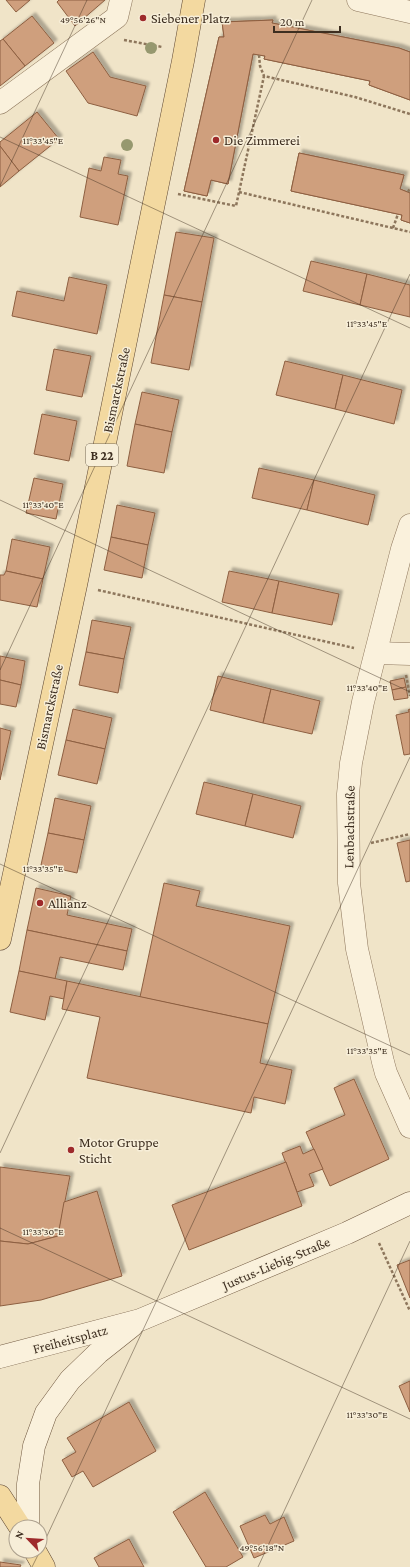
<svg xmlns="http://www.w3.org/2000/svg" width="410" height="1567" font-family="'Crimson Pro',serif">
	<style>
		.building { fill: #cf9f7d; stroke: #8d5f41; filter: url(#shadow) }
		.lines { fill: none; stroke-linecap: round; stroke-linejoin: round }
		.minor-casing { stroke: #8d765c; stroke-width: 23 }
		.secondary-casing { stroke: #6f573f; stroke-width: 23 }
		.primary-casing { stroke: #5b4430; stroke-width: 23 }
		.path { stroke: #8d765c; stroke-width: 2.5; stroke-dasharray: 3 2; stroke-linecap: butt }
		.minor { stroke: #faf1dc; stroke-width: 22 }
		.secondary { stroke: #faf1dc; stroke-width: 22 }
		.primary { stroke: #f3d9a0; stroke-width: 22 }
		.tree { fill: #96986f }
		.ticks { fill: none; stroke: #3d2e20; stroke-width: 1; stroke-opacity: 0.45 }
		.poi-dot { fill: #9e2a2b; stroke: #f7eed8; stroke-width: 1.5 }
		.labels { text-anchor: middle; stroke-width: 3; stroke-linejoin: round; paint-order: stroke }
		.shield { fill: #f7eed8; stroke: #756857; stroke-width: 1 }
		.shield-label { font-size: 13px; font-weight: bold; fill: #3d2e20 }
		.poi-label { font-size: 14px; fill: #3d2e20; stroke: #f7eed8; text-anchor: start }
		.street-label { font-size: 14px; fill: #3d2e20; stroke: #f7eed8 }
		.ticks-label { font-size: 10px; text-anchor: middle; fill: #3d2e20; stroke: #f7eed8; stroke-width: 3; stroke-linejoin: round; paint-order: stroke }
	</style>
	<defs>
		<filter id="shadow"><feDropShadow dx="3.5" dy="-3.5" stdDeviation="1" flood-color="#0004"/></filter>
	</defs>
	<rect width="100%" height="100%" fill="#f0e4c8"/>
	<!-- building -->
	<g class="building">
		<polygon points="6,0 30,0 16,12"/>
		<polygon points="59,0 105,0 75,26 57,2"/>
		<polygon points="32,16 54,43 25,66 3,39"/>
		<polygon points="273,20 272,23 399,48 410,52 410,100 369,85 370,81 264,59 265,56 253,54 228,184 211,180 207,196 184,191 219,37 224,37 222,22"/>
		<polygon points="273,20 272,23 399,48 410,52 410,100 369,85 370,81 264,59 265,56 253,54 228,184 211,180 207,196 184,191 219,37 224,37 222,22"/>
		<polygon points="3,39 25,66 0,86 0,41"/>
		<polygon points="93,52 110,77 146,86 137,116 88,103 66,71"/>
		<polygon points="37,112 59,139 19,171 0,146 0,142"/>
		<polygon points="0,146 19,171 0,187"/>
		<polygon points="299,153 404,175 400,189 410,193 410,223 401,220 402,215 291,191"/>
		<polygon points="299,153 404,175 400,189 410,193 410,223 401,220 402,215 291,191"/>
		<polygon points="104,157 121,160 118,174 128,176 118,225 80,217 89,168 101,171"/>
		<polygon points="176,232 214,238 202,302 164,295"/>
		<polygon points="311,261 367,274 360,305 303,291"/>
		<polygon points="367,274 410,285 410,317 360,305"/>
		<polygon points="69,277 107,285 97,334 12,316 17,291 64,301"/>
		<polygon points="164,295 202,302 189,370 151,363"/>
		<polygon points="54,349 91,356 82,397 46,390"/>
		<polygon points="285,361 343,375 335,409 276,395"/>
		<polygon points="343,375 402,390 394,424 335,409"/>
		<polygon points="142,392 179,400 172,432 135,424"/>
		<polygon points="42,414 77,421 69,461 34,454"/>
		<polygon points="135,424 172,432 164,473 127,466"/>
		<polygon points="259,468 314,480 307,510 252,498"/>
		<polygon points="34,478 63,484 56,519 26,513"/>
		<polygon points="314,480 375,495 368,525 307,510"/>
		<polygon points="117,505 155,513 148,545 111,537"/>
		<polygon points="111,537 148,545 142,578 104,570"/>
		<polygon points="12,539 50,547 43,579 6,571"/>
		<polygon points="6,571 43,579 37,607 0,600 0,575 4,575"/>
		<polygon points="229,571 279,581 272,613 222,602"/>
		<polygon points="279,581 339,594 332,625 272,613"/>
		<polygon points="92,620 131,627 124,659 86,652"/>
		<polygon points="86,652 124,659 118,693 79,685"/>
		<polygon points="0,656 25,661 21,685 0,680"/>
		<polygon points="218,676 271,689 263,723 210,710"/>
		<polygon points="404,678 406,687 392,690 390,681"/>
		<polygon points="0,680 21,685 16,707 0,704"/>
		<polygon points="406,687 408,698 394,700 392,690"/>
		<polygon points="271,689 320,701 312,734 263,723"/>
		<polygon points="73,709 112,718 105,749 66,740"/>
		<polygon points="410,709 410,754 404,755 396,715 409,712 408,710"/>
		<polygon points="0,728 11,731 0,780"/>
		<polygon points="66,740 105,749 97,784 58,775"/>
		<polygon points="204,782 253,794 245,826 196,814"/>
		<polygon points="253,794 301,806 293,838 245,826"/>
		<polygon points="55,798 91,806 84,840 48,833"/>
		<polygon points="48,833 84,840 77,873 41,865"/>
		<polygon points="410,840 410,881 406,882 397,843"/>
		<polygon points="164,883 200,891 196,906 290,926 268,1024 140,997"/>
		<polygon points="36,888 71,896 67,915 132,929 127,951 27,930"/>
		<polygon points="27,930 127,951 123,970 60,957 55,979 19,971"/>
		<polygon points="19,971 67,981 64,999 50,996 45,1020 10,1012"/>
		<polygon points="67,981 268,1024 260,1063 292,1070 285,1104 254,1097 251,1113 87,1078 100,1017 62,1009"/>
		<polygon points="354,1079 389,1159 330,1186 306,1132 345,1115 334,1088"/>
		<polygon points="300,1146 303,1154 314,1149 323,1169 309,1174 314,1186 297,1192 282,1153"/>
		<polygon points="286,1162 302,1206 189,1250 172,1205"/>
		<polygon points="0,1167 70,1176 58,1236 28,1244 0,1241"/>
		<polygon points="97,1191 122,1276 41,1300 0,1306 0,1241 28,1244 58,1236 64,1202"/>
		<polygon points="410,1260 410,1298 397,1265"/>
		<polygon points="410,1381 410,1412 399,1386"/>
		<polygon points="129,1402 156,1451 93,1487 83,1471 72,1477 62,1460 76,1452 67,1438"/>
		<polygon points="205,1492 243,1557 226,1567 206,1567 173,1512"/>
		<polygon points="265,1515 270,1524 284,1517 294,1541 254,1558 240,1526"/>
		<polygon points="129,1539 144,1567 99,1567 94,1558"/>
		<polygon points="0,1562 21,1565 20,1567 0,1567"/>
	</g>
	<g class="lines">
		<!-- minor casing -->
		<g class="minor-casing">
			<g id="minor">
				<polyline points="358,0 410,12"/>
				<polyline points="0,103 117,17 121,0"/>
				<polyline points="410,525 402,549 363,702 351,763 348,794 349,883 357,949 383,1062 386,1073 410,1127"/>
				<polyline points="376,653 410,654"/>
			</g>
		</g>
		<!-- secondary casing -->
		<g class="secondary-casing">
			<g id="secondary">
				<polyline points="0,1357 140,1320 347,1233 410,1203"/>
				<polyline points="28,1527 28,1484 34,1446 46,1413 70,1380 98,1353 132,1326"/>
			</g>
		</g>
		<!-- primary casing -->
		<g class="primary-casing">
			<g id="primary">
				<polyline points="0,939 76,585 183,61 194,0"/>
				<polyline points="0,1496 20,1527"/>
				<polyline points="35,1551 44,1567"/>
			</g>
		</g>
		<!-- path -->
		<g class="path">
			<polyline points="124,40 162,47"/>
			<polyline points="259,55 260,66 264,76"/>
			<polyline points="239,192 410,232"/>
			<polyline points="408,192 410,188"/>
			<polyline points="178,194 236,206 264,76 355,97 410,114"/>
			<polyline points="393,228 398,214"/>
			<polyline points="98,590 354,648"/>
			<polyline points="406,675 410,696"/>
			<polyline points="371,843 410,834"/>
			<polyline points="379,1243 410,1311"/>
		</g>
		<!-- minor -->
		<use href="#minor" class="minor"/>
		<!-- secondary -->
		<use href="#secondary" class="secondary"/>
		<!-- primary -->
		<use href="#primary" class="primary"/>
	</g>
	<!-- trees -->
	<g class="tree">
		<circle cx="151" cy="48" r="6"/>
		<circle cx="127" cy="145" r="6"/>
	</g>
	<!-- ticks -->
	<path class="ticks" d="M 0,137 L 410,328M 0,186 L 87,0M 0,500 L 410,692M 0,670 L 312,0M 0,864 L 410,1055M 0,1153 L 410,274M 0,1228 L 410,1419M 40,1551 L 410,757M 32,1567 L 40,1551M 258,1567 L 410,1241"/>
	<!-- markers -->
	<g class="poi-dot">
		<circle cx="143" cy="18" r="4"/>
		<circle cx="216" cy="140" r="4"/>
		<circle cx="40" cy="903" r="4"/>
		<circle cx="71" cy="1150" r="4"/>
	</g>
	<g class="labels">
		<!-- shield labels -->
		<rect class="shield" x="86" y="444" width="32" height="22" rx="3"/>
		<g class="shield-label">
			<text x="102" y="460">B 22</text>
		</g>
		<!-- poi labels -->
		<g class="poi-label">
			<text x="151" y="23">Siebener Platz</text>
			<text x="224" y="145">Die Zimmerei</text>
			<text x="48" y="908">Allianz</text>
			<text x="79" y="1147">Motor Gruppe<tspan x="79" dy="16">Sticht</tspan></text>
		</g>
		<!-- street labels -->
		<g class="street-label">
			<text transform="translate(116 390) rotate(-78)" y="5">Bismarckstraße</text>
			<text transform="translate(49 707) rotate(-78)" y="5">Bismarckstraße</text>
			<text transform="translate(349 827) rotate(-89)" y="5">Lenbachstraße</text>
			<text transform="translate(276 1263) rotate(-23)" y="5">Justus-Liebig-Straße</text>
			<text transform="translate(70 1339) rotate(-15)" y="5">Freiheitsplatz</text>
		</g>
	</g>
	<g class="ticks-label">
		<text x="83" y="23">49°56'26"N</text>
		<text x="43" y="144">11°33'45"E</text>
		<text x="367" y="327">11°33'45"E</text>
		<text x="43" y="508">11°33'40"E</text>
		<text x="367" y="691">11°33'40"E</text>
		<text x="43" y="872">11°33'35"E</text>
		<text x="367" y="1054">11°33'35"E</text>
		<text x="43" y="1235">11°33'30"E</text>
		<text x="367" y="1418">11°33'30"E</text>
		<text x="262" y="1551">49°56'18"N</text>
	</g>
	<!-- north arrow -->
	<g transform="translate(28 1539) rotate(295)"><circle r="19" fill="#f7eed8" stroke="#ada18e"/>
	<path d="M0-3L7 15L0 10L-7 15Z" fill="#9e2a2b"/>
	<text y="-6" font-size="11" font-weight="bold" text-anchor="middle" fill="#3d2e20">N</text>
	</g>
	<!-- scale -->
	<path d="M274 26v6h66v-6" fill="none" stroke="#3d2e20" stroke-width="2"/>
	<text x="280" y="26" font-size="12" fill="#3d2e20" stroke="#f7eed8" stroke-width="3" paint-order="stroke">20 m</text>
</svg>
